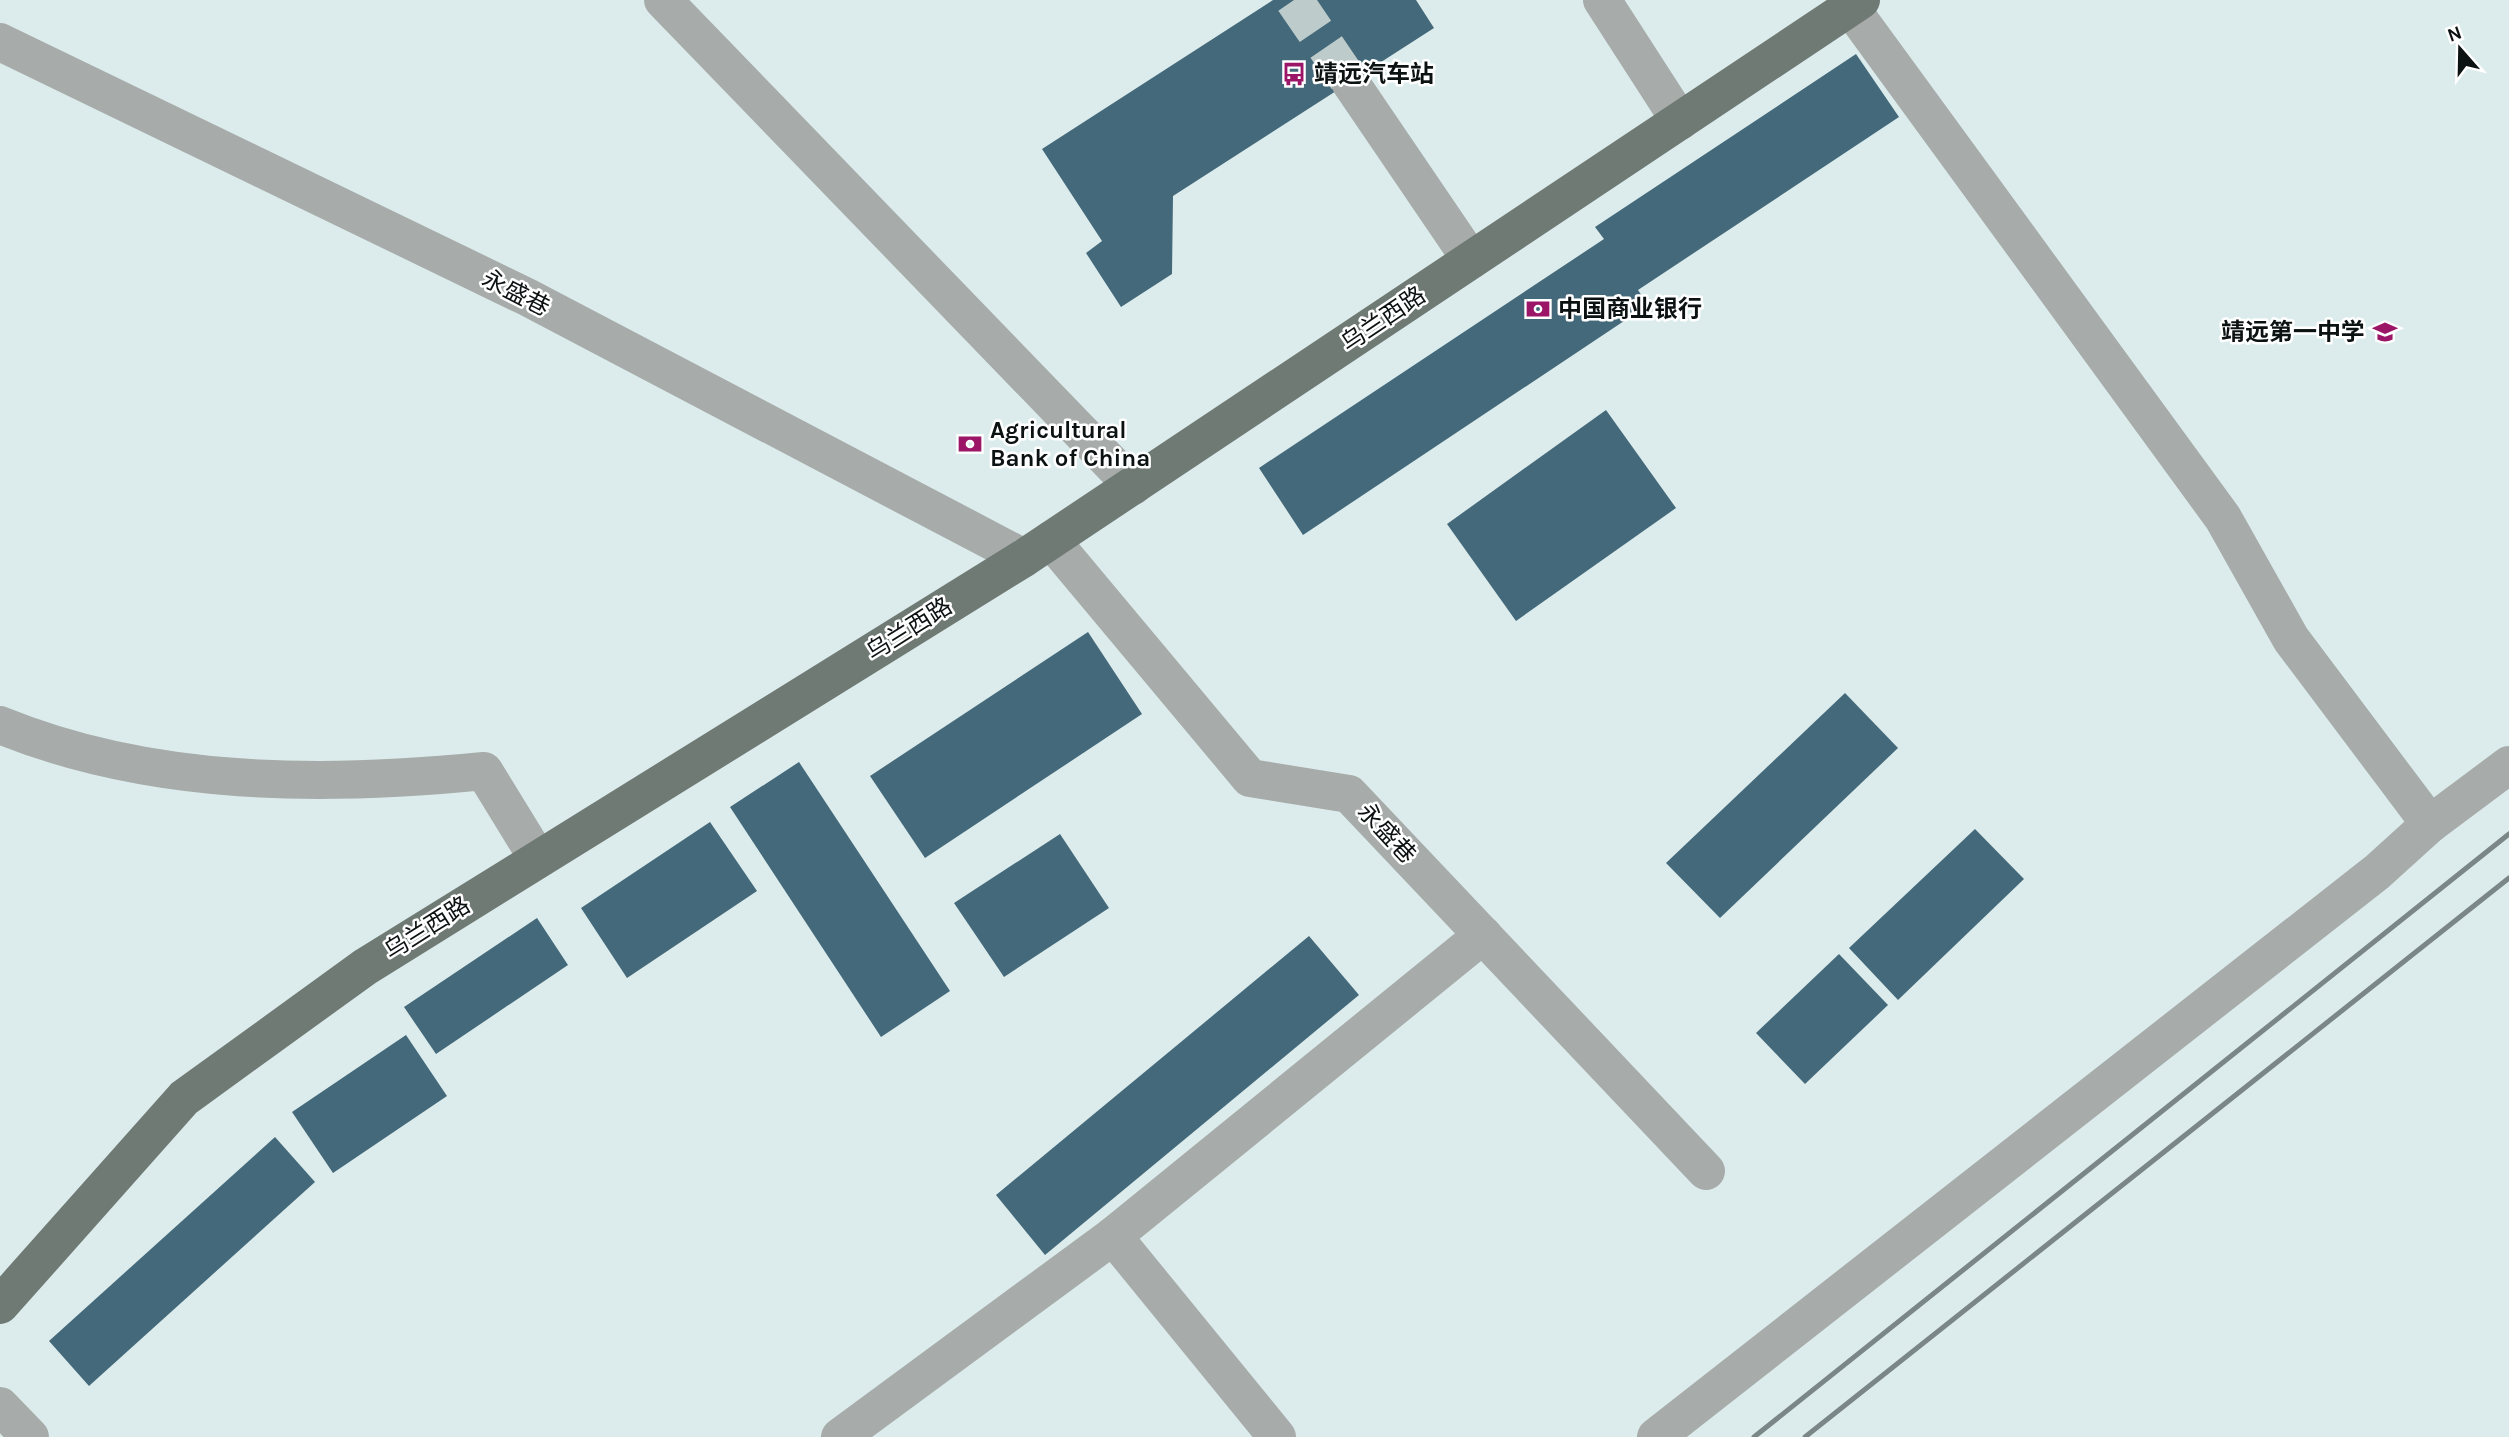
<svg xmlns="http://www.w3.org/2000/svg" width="2509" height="1437" font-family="Karla,'Noto Sans SC',sans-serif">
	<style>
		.building { fill: #44697a }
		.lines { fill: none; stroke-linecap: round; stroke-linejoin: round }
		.minor-tunnel { stroke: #bdcbcb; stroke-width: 38; stroke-dasharray: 38 19; stroke-linecap: butt }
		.minor { stroke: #a7acaa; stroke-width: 38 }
		.major { stroke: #707a75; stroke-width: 38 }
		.rail { stroke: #7b8686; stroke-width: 5 }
		.labels { text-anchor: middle; stroke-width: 5; stroke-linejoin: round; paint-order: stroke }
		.poi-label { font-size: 24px; font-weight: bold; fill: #0c1111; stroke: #fff; text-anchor: start }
		.street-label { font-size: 24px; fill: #0c1111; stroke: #fff }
	</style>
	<rect width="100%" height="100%" fill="#dcecec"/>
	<!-- building -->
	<g class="building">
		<polygon points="1273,0 1416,0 1434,28 1173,196 1172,274 1121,307 1086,253 1102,241 1042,149"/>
		<polygon points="1856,54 1899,117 1638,290 1648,305 1303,535 1259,468 1604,239 1595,227"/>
		<polygon points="1606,410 1676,508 1516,621 1447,524"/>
		<polygon points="1088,632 1142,714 925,858 870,776"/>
		<polygon points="1845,693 1898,748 1720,918 1666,863"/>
		<polygon points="799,762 950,991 881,1037 730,807"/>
		<polygon points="710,822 757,891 627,978 581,908"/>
		<polygon points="1975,829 2024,879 1898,1000 1849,948"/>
		<polygon points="1060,834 1109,908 1004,977 954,903"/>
		<polygon points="537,918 568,965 436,1054 404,1007"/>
		<polygon points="1309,936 1359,995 1045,1255 996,1195"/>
		<polygon points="1839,954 1888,1005 1805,1084 1756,1033"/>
		<polygon points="406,1035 447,1096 333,1173 292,1112"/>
		<polygon points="275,1137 315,1182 89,1386 49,1341"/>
	</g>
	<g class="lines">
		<!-- minor-tunnel -->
		<polyline class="minor-tunnel" points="1294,0 1350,82"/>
		<!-- minor -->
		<g class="minor">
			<polyline points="663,0 1133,486"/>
			<polyline points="1602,0 1680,121"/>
			<polyline points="1850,7 2223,518 2291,639 2430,824"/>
			<polyline points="0,42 527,297 1024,558"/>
			<polyline points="1350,82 1471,260"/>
			<polyline points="1051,540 1250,778 1349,794 1706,1171"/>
			<path d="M 0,725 C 152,787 324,787 484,771 L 538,859"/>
			<polyline points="1113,1236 1277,1437"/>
			<polyline points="0,1406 30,1437"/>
			<polyline points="840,1437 1113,1236 1483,935"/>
			<polyline points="1656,1437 2377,872 2430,824 2509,765"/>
		</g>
		<!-- major -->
		<polyline class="major" points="0,1305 184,1098 365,967 1024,558 1861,0"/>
		<!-- rail -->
		<g class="rail">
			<polyline points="1754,1437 2509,834"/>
			<polyline points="1805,1437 2509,878"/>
		</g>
	</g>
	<!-- icons -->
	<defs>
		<g id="bus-bare" transform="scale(1.89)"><path d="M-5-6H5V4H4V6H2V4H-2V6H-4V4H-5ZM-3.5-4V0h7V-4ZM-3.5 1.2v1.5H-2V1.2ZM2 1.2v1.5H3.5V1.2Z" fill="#9c1668" stroke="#fff" stroke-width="2.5" paint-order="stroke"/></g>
		<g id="bank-bare" transform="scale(1.89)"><path d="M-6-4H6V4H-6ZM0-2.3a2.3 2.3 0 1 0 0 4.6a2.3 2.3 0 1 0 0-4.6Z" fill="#9c1668" stroke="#fff" stroke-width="2.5" paint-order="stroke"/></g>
		<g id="school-bare" transform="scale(1.89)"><path d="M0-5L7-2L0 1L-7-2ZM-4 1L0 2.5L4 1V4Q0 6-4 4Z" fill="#9c1668" stroke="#fff" stroke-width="2.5" paint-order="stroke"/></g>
	</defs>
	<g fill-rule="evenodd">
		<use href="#bus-bare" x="1294" y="74"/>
		<use href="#bank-bare" x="1538" y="309"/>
		<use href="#school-bare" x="2385" y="332"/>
		<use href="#bank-bare" x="970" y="444"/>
	</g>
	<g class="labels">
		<!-- poi labels -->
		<g class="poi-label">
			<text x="1314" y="82">靖远汽车站</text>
			<text x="1558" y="317">中国商业银行</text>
			<text x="2365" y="340" text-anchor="end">靖远第一中学</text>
			<text x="990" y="438">Agricultural<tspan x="990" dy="28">Bank of China</tspan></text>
		</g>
		<!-- street labels -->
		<g class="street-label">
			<text transform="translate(516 293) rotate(27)" y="8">永盛巷</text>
			<text transform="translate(1383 319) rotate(-34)" y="8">乌兰西路</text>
			<text transform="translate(909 629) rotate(-32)" y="8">乌兰西路</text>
			<text transform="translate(1387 833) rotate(47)" y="8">永盛巷</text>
			<text transform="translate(427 928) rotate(-32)" y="8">乌兰西路</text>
		</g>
	</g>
	<!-- north arrow -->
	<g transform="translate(2460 49) rotate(340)" stroke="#ffffff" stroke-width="5" paint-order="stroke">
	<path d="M0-5L12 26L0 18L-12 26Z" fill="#0c1111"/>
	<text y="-10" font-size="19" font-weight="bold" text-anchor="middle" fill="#0c1111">N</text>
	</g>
</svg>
